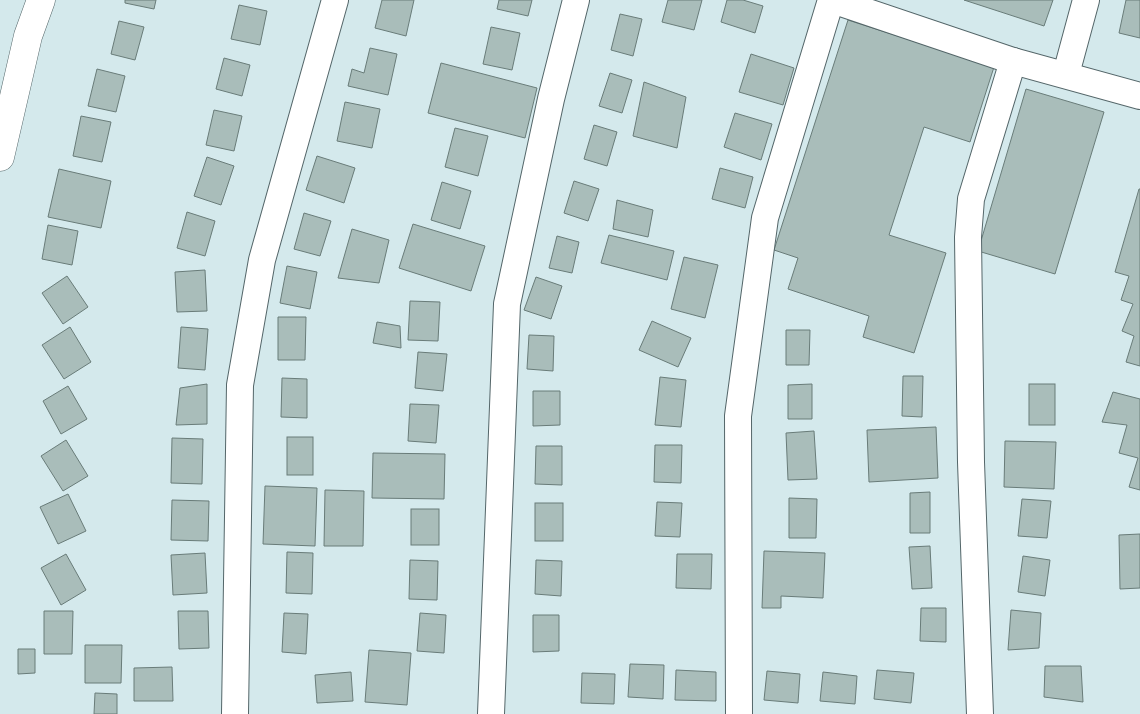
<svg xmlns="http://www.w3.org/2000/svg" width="1140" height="714" font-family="Rubik,sans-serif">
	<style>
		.building { fill: #a9bdba; stroke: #697c79 }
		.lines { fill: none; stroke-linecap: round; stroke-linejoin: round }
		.street-casing { stroke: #546669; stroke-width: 28 }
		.secondary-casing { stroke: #546669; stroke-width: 29 }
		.street { stroke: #fff; stroke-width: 26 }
		.secondary { stroke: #fff; stroke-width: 28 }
	</style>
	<rect width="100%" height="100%" fill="#d4e9ec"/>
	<!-- building -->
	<g class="building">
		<polygon points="125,0 156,0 154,9 125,3"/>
		<polygon points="382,0 414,0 406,36 375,28"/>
		<polygon points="499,0 532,0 528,16 497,9"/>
		<polygon points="668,0 702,0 694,30 662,22"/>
		<polygon points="727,0 743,0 763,6 755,33 721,22"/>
		<polygon points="964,0 1053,0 1044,26"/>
		<polygon points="1126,0 1140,0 1140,38 1119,33"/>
		<polygon points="239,5 267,11 260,45 231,39"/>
		<polygon points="620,14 642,19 633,56 611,50"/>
		<polygon points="848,20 994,67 970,142 924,127 889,235 946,253 914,353 863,337 869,316 788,289 798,258 774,250"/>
		<polygon points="119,21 144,27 135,60 111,54"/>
		<polygon points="491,27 520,33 512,70 483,64"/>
		<polygon points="370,48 397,54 388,95 348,86 352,69 364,73"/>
		<polygon points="751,54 794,68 783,105 739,92"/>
		<polygon points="224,58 250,65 242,96 216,89"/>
		<polygon points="441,63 537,88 525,138 428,113"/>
		<polygon points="97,69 125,76 116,112 88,106"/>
		<polygon points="610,73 632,80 622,113 599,106"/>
		<polygon points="644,82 686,97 677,148 633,136"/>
		<polygon points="1026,89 1104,112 1055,274 978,251"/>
		<polygon points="345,102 380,109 372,148 337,141"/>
		<polygon points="214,110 242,116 234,151 206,145"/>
		<polygon points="735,113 772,124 761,160 724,147"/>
		<polygon points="81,116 111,122 102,162 73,156"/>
		<polygon points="594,125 617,132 607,166 584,159"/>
		<polygon points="455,128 488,136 478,176 445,167"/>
		<polygon points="317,156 355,168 344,203 306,190"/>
		<polygon points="207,157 234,166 221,205 194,196"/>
		<polygon points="720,168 753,177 745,208 712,199"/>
		<polygon points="59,169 111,181 101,228 48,217"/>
		<polygon points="574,181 599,189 588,221 564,213"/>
		<polygon points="442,182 471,191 460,229 431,220"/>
		<polygon points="1139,189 1140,189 1140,366 1126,362 1134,336 1122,331 1133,304 1121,300 1129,276 1115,272"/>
		<polygon points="617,200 653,210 648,237 613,229"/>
		<polygon points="187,212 215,221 205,256 177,248"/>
		<polygon points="304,213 331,221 320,256 294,249"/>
		<polygon points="413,224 485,246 471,291 399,268"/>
		<polygon points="48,225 78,231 72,265 42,259"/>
		<polygon points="352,229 389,240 379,283 338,278"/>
		<polygon points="609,235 674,251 667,280 601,263"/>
		<polygon points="557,236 579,242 572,273 549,268"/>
		<polygon points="684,257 718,265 705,318 671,309"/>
		<polygon points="287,266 317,272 310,309 280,303"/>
		<polygon points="205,270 207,311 177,312 175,272"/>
		<polygon points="67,276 88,307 63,324 42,293"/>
		<polygon points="536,277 562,286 551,319 524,310"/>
		<polygon points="410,301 440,302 438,341 408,340"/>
		<polygon points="278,317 306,317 305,360 278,360"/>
		<polygon points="652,321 691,338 678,367 639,350"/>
		<polygon points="377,322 400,326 401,348 373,343"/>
		<polygon points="70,327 91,362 64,379 42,345"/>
		<polygon points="181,327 208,329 205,370 178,368"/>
		<polygon points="786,330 810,330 809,365 786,365"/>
		<polygon points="529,335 554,336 553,371 527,369"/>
		<polygon points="418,352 447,354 443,391 415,388"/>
		<polygon points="903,376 923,376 922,417 902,416"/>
		<polygon points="660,377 686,380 681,427 655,425"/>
		<polygon points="282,378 307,379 307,418 281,417"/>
		<polygon points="207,384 207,424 176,425 180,388"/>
		<polygon points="812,384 812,419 788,419 788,385"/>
		<rect x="1029" y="384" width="26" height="41"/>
		<polygon points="68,386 87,419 61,434 43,401"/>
		<polygon points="533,391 560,391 560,425 533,426"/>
		<polygon points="1113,392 1140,399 1140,490 1129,487 1138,458 1119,453 1127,425 1102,422"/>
		<polygon points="410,404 439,405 436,443 408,441"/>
		<polygon points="936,427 938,478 869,482 867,430"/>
		<polygon points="814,431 817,479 788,480 786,433"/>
		<rect x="287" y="437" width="26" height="38"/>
		<polygon points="172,438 203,439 202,484 171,483"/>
		<polygon points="66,440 88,476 63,491 41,456"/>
		<polygon points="1005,441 1056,442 1054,489 1004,487"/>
		<polygon points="655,445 682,445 681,483 654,482"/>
		<polygon points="536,446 562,446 562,485 535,484"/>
		<polygon points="373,453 445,454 444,499 372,498"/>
		<polygon points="265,486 317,488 315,546 263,544"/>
		<polygon points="325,490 364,491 363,546 324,546"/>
		<polygon points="930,492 930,533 910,533 910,493"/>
		<polygon points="68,494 86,531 58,544 40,507"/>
		<polygon points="789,498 817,499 816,538 789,538"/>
		<polygon points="1022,499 1051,501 1047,538 1018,536"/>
		<polygon points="172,500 209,501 208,541 171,540"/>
		<polygon points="657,502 682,503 680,537 655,536"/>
		<rect x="535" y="503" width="28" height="38"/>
		<rect x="411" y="509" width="28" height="36"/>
		<polygon points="1140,534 1140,588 1120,589 1119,535"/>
		<polygon points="930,546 932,588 912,589 909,547"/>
		<polygon points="764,551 825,553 823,598 781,596 781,608 762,608"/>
		<polygon points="287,552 313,553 312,594 286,593"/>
		<polygon points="205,553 207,593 173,595 171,555"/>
		<polygon points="66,554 86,590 61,605 41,568"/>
		<polygon points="677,554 712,554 711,589 676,588"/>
		<polygon points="1023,556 1050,560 1045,596 1018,592"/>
		<polygon points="410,560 438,561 437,600 409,599"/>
		<polygon points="536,560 562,561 561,596 535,594"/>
		<polygon points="921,608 946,608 946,642 920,641"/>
		<polygon points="1011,610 1041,613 1039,648 1008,650"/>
		<polygon points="44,611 73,611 72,654 44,654"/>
		<polygon points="178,611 208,611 209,648 179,649"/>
		<polygon points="284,613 308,614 306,654 282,652"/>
		<polygon points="420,613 446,615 444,653 417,651"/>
		<polygon points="533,615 559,615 559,651 533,652"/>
		<polygon points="85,645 122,645 121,683 85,683"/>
		<polygon points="18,649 35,649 35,673 18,674"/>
		<polygon points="369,650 411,653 407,705 365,702"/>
		<polygon points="630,664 664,665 663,699 628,697"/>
		<polygon points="1045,666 1081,666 1083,702 1044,697"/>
		<polygon points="172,667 173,701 134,701 134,668"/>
		<polygon points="676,670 716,672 716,701 675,700"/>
		<polygon points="877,670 914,673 911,703 874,699"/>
		<polygon points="767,671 800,674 798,703 764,700"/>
		<polygon points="351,672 353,701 317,703 315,675"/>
		<polygon points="823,672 857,676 855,704 820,701"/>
		<polygon points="582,673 615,674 614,704 581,703"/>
		<polygon points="95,693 117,694 117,714 94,714"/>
	</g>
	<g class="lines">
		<!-- street casing -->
		<g class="street-casing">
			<g id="street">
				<polyline points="832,0 1013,61 1140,96"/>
				<polyline points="1066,74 1086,0"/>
				<polyline points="235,714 240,385 262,260 335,0"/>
				<polyline points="491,714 507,304 551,99 576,0"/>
				<polyline points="739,714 738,416 765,218 831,0"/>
				<polyline points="980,714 971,462 968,237 971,199 1013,61"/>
			</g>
		</g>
		<!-- secondary casing -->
		<g class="secondary-casing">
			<polyline id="secondary" points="0,157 28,36 41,0"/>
		</g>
		<!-- street -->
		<use href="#street" class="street"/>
		<!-- secondary -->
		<use href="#secondary" class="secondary"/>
	</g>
</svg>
